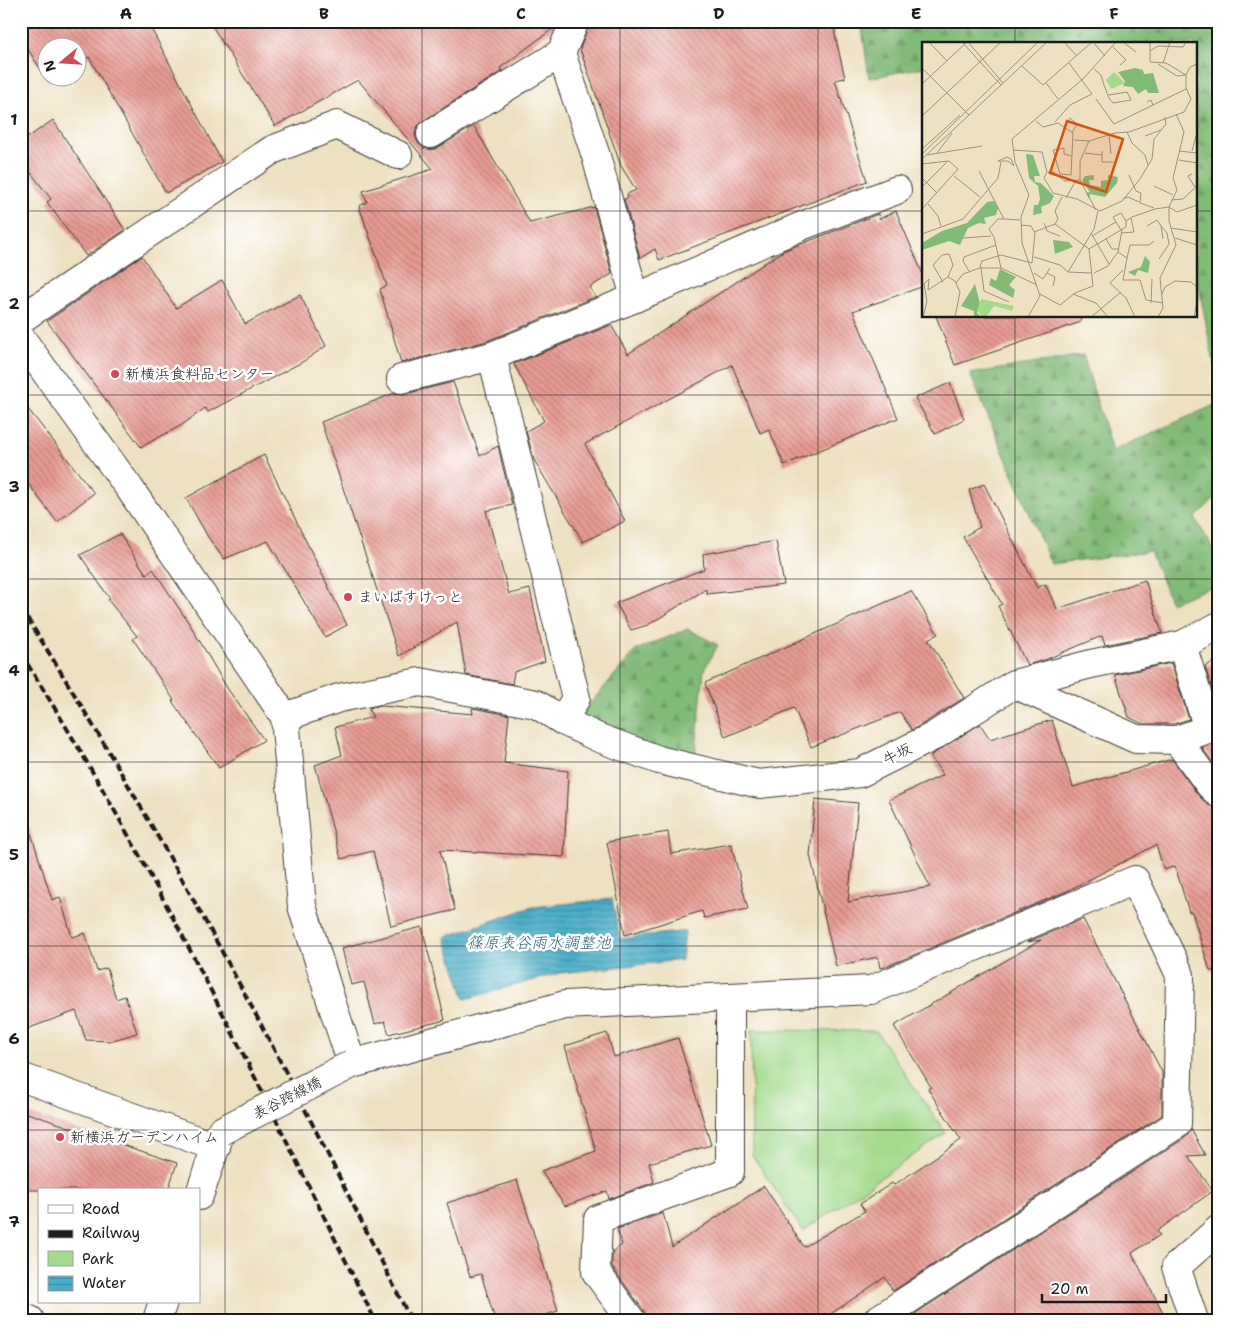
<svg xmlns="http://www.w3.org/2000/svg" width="1240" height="1341" font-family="'Shantell Sans','Klee One',sans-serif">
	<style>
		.forest { fill: url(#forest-firs); stroke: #4f6b4a }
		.green { fill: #a3da8c; stroke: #607b54 }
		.water { fill: url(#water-rules); stroke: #326472 }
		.building { fill: url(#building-back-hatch) }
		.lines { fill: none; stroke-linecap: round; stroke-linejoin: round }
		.minor-casing { stroke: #3c3a35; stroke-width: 30 }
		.minor { stroke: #fff; stroke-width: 28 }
		.rail { stroke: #1c1c1c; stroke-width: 4; stroke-dasharray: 8 4; stroke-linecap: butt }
		.minor-bridge-casing { stroke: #3c3a35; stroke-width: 30; stroke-linecap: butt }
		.minor-bridge { stroke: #fff; stroke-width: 28 }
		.grid { fill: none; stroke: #1c1c1c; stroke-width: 1; stroke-opacity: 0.55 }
		.poi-dot { fill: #d1495b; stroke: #fff; stroke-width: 2 }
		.labels { text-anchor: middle; stroke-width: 5; stroke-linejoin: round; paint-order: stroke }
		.poi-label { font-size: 15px; fill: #1c1c1c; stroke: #fff; text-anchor: start }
		.street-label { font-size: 15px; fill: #1c1c1c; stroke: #fff }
		.water-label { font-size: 16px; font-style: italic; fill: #326472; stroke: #fff }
		.inset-road { fill: none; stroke: #9a927f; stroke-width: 1 }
		.view { fill: #d4530e; fill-opacity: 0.15; stroke: #d4530e; stroke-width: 2.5 }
		.inset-edge { fill: none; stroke: #1c1c1c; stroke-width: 2.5 }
		.neatline { fill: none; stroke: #1c1c1c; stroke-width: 2 }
		.grid-label { font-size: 16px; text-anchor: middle; font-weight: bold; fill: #1c1c1c }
	</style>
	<defs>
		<pattern id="forest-firs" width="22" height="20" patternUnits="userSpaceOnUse" patternTransform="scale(1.25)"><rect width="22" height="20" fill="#82ba78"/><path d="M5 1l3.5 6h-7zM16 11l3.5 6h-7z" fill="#709f67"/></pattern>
		<pattern id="water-rules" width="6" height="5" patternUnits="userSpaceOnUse" patternTransform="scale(1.25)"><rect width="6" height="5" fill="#48adc7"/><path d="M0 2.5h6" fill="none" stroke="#3b8ca1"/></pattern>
		<pattern id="building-back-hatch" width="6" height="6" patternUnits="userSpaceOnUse" patternTransform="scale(1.25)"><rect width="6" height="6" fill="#e79b93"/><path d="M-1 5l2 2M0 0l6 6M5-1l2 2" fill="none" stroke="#ba7e77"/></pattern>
	</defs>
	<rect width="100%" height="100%" fill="#fff"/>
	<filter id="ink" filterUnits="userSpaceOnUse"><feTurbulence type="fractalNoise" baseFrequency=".02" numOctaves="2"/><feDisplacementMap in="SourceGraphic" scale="10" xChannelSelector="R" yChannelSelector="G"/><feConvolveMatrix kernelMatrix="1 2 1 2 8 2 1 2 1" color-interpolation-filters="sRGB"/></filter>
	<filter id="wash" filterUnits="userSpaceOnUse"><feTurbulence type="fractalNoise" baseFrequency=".0096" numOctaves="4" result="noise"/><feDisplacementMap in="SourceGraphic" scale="20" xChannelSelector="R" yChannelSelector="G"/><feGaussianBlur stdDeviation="1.12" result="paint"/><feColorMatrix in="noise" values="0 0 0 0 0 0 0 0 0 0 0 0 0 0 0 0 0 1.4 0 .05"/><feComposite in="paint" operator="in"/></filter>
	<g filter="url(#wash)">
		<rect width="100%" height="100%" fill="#eee1c1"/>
		<!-- forest -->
		<g class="forest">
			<polygon points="861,21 1219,21 1219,389 1196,273 1196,44 924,44 924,67 869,78"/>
			<polygon points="1083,355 1112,451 1219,403 1219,494 1195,518 1219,558 1219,584 1171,603 1150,551 1051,564 970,374"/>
			<polygon points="688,629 718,645 704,670 695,759 575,721 636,650"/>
		</g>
		<!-- green -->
		<polygon class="green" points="751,1030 876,1031 946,1133 803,1231 752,1155"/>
		<!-- water -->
		<polygon class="water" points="612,899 620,939 685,931 682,960 561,973 465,999 445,937 532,907"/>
		<g id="blocks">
			<!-- building -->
			<g class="building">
				<polygon points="21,21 147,21 222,162 166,193 89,57 78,63 78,48 48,48 48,78 54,78 48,81 21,38"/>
				<polygon points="209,21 558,21 555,27 500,68 502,71 423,121 417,127 415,135 418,143 423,148 432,150 439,147 474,126 530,223 594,207 612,274 590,287 595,297 487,341 401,363 380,289 387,286 359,206 367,202 363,191 433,169 358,80 275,126"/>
				<polygon points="590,21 834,21 835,35 845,78 835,80 867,181 659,260 655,249 640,258 624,199 628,198 627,194 636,190 621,166 580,49"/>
				<polygon points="53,120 125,230 86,256 47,202 51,199 21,160 21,142"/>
				<polygon points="896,211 924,277 924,286 853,311 898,418 784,465 769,429 760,433 732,365 585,444 625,521 583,542 534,460 526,431 544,421 514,364 611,325 628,354 783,251 878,214 879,219"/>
				<polygon points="142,256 176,308 222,280 245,324 300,295 326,346 304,361 208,412 205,408 182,425 141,447 47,321"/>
				<polygon points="936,316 1080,316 1081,322 955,365"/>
				<polygon points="453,382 480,456 498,446 512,505 486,511 509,594 530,589 545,661 514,672 512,684 466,675 457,622 399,656 321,422 395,393 405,394"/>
				<polygon points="950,383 964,419 935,434 915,398"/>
				<polygon points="21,400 94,493 57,522 21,474"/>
				<polygon points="264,455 347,625 325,637 268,541 224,559 208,537 186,498"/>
				<polygon points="984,484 1037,588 1045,584 1057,609 1145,580 1162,633 1105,645 1102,636 1047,659 1027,665 998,606 1002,604 963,537 980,527 969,490"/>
				<polygon points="120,534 146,574 153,569 192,628 227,688 264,740 219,768 172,701 174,700 133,639 137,636 108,600 110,599 80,555"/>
				<polygon points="776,541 784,585 707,594 706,589 648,625 631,630 616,603 704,569 703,554"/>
				<polygon points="911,591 938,634 928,639 964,698 926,722 912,730 900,712 811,747 794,708 725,737 705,683"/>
				<polygon points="1219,658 1219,711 1205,667"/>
				<polygon points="1171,663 1189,719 1174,724 1143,724 1129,717 1115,675"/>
				<polygon points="382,706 473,714 472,708 509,715 504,763 568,771 564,857 440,850 455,910 391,926 373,851 341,859 315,765 342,755 335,727 373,717 368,708"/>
				<polygon points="1052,720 1073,787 1172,759 1198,795 1208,805 1219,809 1219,970 1210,971 1192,912 1189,912 1175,866 1164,870 1156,845 1067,891 885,967 880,968 878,957 836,966 810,855 815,799 858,803 848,902 930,887 889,800 943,775 930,756 980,724 990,739"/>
				<polygon points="1219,740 1219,771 1202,748"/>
				<polygon points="29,827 52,900 60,897 72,937 85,933 97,971 107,968 116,999 125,996 137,1033 110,1041 86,1040 76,1011 21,1031 21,828"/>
				<polygon points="668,832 671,854 731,844 748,909 704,918 702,911 625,935 607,842"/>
				<polygon points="1083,919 1162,1072 1162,1115 893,1291 885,1277 822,1320 646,1320 644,1311 612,1267 612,1252 622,1245 617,1229 663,1213 672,1247 764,1186 804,1247 865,1211 860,1204 892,1183 894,1185 961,1140 928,1089 931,1087 894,1026 1041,940 1027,942"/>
				<polygon points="422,927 445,1020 389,1034 385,1021 375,1024 364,982 351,985 342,948"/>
				<polygon points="607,1033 614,1057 678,1038 711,1145 649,1163 654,1182 609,1199 607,1191 565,1206 541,1171 596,1151 565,1046"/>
				<polygon points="21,1111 177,1163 168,1190 21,1190"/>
				<polygon points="1191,1129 1205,1155 1188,1156 1213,1191 1157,1231 1160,1235 1132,1253 1167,1320 911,1320 910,1317 1186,1137"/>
				<polygon points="517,1180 558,1311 530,1320 495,1320 481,1274 470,1277 447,1203"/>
			</g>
		</g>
	</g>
	<g filter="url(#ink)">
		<use href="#blocks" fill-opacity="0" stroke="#3c3a35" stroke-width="1"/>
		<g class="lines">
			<!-- minor casing -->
			<g class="minor-casing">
				<g id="minor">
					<polyline points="431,134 561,53 575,21"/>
					<polyline points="635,298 804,225 897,190"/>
					<polyline points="21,319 272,150 337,125 398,155"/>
					<polyline points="21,338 130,489 285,717 302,906 333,1007 352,1064 565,1005 871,990 1135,880 1180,975 1177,1124 877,1320"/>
					<polyline points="492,356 576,698 563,721"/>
					<polyline points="401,379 492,356 635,298 596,156 561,53"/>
					<polyline points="1182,645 1208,729 1177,740 1209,784 1219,794"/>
					<polyline points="1014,684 1136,739 1177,740"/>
					<polyline points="285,717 339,698 420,682 536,704 563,721 599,738 659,760 759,784 860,773 934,736 1014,684 1091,664 1182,645 1219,626"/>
					<polyline points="21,1077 216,1147"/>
					<polyline points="199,1196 221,1131"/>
					<polyline points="21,1317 30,1320"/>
					<polyline points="157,1320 163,1302"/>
					<polyline points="631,1320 596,1272 598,1219 730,1172 730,997"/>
					<polyline points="1194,1320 1176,1267 1219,1229"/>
				</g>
			</g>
			<!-- minor -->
			<use href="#minor" class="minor"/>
			<!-- rail -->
			<g class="rail">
				<path d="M 21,608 C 101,735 177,867 248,1000 C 304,1105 357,1213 411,1320"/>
				<path d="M 21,654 C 156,866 263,1095 375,1320"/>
			</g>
			<!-- minor-bridge casing -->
			<g class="minor-bridge-casing">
				<polyline id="minor-bridge" points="221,1131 352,1064"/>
			</g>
			<!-- minor-bridge -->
			<use href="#minor-bridge" class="minor-bridge"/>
		</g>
	</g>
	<!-- grid -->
	<path class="grid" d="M 225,21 L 225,1320M 422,21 L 422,1320M 620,21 L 620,1320M 818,21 L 818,1320M 1015,21 L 1015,44M 21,211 L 924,211M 1196,211 L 1219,211M 1015,316 L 1015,1320M 21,395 L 1219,395M 21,579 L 1219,579M 21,762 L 1219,762M 21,946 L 1219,946M 21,1130 L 1219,1130"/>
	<!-- markers -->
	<g class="poi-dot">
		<circle cx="115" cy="374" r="5"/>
		<circle cx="348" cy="597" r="5"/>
		<circle cx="60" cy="1137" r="5"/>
	</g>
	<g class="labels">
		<!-- poi labels -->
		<g class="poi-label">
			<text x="125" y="379">新横浜食料品センター</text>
			<text x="358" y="602">まいばすけっと</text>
			<text x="70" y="1142">新横浜ガーデンハイム</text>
		</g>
		<!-- street labels -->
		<g class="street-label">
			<text transform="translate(897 754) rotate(-27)" y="5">牛坂</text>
			<text transform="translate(287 1098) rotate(-27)" y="5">表谷跨線橋</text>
		</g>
		<!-- water labels -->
		<g class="water-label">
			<text x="539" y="948">篠原表谷雨水調整池</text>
		</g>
	</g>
	<!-- overview -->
	<g transform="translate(922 42)">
		<rect width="275" height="275" fill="#eee1c1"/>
		<path d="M 213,26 L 221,28 L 222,32 L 231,31 L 237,51 L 226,51 L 224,47 L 216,52 L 211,45 L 201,44 L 203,39 L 196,30 ZM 104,112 L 111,113 L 118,134 L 112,134 L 113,140 L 119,141 L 132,154 L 128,161 L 119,165 L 120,171 L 111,173 L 112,163 L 116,163 L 118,157 L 116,144 L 107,136 ZM 172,133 L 172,138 L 167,138 L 168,143 L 179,145 L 179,139 L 186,138 L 186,133 L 196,135 L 195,141 L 183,155 L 168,152 L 167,157 L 164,151 L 168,150 L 160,139 L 163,134 ZM 72,159 L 76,166 L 74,173 L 62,176 L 64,182 L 57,181 L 46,186 L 38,203 L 27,199 L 0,208 L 0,201 L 20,189 L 45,181 L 65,160 ZM 131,198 L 147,200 L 151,205 L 133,212 ZM 223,214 L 228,220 L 226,231 L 216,228 L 213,234 L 206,230 L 219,225 ZM 78,227 L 94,235 L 87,243 L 93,248 L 91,256 L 67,243 L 69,236 L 74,239 ZM 53,242 L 58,262 L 55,271 L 59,275 L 52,275 L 52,269 L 39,264 Z" fill="#82ba78"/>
		<path d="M 192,30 L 203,41 L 189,47 L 184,38 ZM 59,257 L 92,264 L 90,269 L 72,264 L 64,275 L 60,275 L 55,268 Z" fill="#a3da8c"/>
		<path class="inset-road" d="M 7,0 L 25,19M 40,0 L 79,43M 46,0 L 81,41M 142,0 L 155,14M 171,0 L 183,14M 201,0 L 214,10M 228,0 L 228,20 L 244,21 L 264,33M 191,5 L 204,18 L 198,23M 228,9 L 236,4 L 261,5 L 264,0M 241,21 L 248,0M 236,22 L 255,34 L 264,33M 100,24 L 121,43 L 170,0M 0,26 L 47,73M 172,27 L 179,33 L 182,43 L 187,56 L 191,61 L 209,58 L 205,50 L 187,53M 124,41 L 136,57M 0,42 L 45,0M 174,57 L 192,82 L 231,63M 225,60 L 229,58 L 231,63 L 264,47M 0,74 L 79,0M 114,79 L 121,85 L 136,81 L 151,91 L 149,133 L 138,132 L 131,108 L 142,106 L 142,112 L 149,114M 133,80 L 148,63 L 170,52 L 147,21M 142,85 L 148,76 L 155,82 L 150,91M 205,90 L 210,101 L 223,113 L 226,123M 187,93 L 189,112M 223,94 L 239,88M 152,98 L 167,99 L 193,91 L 207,90 L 262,70 L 269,57 L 264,46 L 264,33 L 268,25 L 275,22M 167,99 L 158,119 L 158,138 L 174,168M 0,107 L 38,73M 91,108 L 120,110 L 125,130 L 122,136 L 131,151 L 155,157 L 178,169 L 200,159 L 218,137 L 230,117 L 232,97 L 244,82 L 243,75M 180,109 L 180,120 L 191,120M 257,109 L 275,111M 270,109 L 274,94M 15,111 L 30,91M 163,111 L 180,113M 0,112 L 116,0M 5,113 L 60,104M 85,115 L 89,117 L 92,124 L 86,119 L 76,119 ZM 0,117 L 125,0M 257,118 L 275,121M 0,122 L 27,119 L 36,127 L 0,167M 57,129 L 82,177 L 98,178M 126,130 L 132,130 L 142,139 L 158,138M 270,132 L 266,134 L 273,145M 207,133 L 214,149 L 219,151 L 218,161 L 232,166M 32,134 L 58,155M 0,136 L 15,151M 232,144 L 251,153M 0,145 L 25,120M 144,156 L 154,138M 201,157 L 206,155 L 217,160M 249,158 L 261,157 L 275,144M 6,162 L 16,174 L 19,184M 122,181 L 125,189 L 138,194M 133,182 L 167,207M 225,184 L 235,178 L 239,184M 249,186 L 275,190M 199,188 L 191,175 L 199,171 L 204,179M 112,190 L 133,182 L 136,177 L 133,169 L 140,155M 169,191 L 187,222M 200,191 L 212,190 L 209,176M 0,192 L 41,177 L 76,136 L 79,120M 170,194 L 194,180M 41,196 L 69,194M 253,196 L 275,203M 184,197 L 190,207 L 196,207M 196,210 L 205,216 L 201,238 L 218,238 L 224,258 L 241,261M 112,215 L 138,223 L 146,230 L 170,231M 205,216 L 208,203 L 227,203 L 232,199M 237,217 L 247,202 L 245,191 L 239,184 L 241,197M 58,226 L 60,219 L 79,213 L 110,221 L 113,191 L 109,184 L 99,183M 59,226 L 62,249M 79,226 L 72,195 L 67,187 L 76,177 L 82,177M 201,228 L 188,241 L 204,256 L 213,275M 47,229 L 41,219 L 42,215 L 74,203M 146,230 L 172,187 L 176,169M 112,231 L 121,237 L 128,226M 125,231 L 133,235 L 131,244M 172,231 L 186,224 L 196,210 L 200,188M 21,240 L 11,223 L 20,213 L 27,212 L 31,223 L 26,235M 34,241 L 41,232 L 58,226 L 79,226 L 115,243M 2,242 L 7,237 L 6,248 L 26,235 L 33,239 L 38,250 L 33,275M 62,249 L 87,260M 118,252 L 138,263 L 153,251 L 171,244 L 167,207 L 204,185 L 204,179 L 210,175 L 233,167 L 247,165 L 255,170 L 275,163M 151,252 L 174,261 L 186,275M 240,252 L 243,245 L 253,239 L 269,240 L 275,245M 229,261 L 230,237M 1,275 L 5,259 L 2,242M 106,275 L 118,254 L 100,201 L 99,175 L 107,153 L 93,120 L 90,97 L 161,37 L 194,0M 169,275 L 199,250M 236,275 L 241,266 L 238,236 L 254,203 L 247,179 L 247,165 L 255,148 L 251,136 L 262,90 L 254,72M 272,275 L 275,260"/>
		<path class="view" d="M 145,79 L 201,97 L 184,150 L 128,131 Z"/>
		<rect width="275" height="275" class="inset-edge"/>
	</g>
	<!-- margin -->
	<rect width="1240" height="1341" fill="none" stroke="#fff" stroke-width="55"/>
	<!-- legend -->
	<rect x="38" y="1188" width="162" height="115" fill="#ffffff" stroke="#a4a4a4"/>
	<rect x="48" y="1205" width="25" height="8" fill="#ffffff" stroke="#a4a4a4"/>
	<text x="82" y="1214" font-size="15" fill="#1c1c1c">Road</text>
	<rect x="48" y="1230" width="25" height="8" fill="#1c1c1c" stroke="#a4a4a4"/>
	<text x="82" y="1238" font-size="15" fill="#1c1c1c">Railway</text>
	<rect x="48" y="1251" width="25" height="15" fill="#a3da8c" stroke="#a4a4a4"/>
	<text x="82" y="1264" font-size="15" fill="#1c1c1c">Park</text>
	<rect x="48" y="1276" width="25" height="15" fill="url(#water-rules)" stroke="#a4a4a4"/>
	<text x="82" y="1288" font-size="15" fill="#1c1c1c">Water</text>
	<!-- north arrow -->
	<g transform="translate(62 62) rotate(252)"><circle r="24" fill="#ffffff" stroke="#a4a4a4"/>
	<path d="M0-4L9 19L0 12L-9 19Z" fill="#d1495b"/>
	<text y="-8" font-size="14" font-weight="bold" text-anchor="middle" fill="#1c1c1c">N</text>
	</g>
	<!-- scale -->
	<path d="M1042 1294v8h124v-8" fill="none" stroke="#1c1c1c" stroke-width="2.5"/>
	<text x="1050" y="1294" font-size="15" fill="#1c1c1c" stroke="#ffffff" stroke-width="4" paint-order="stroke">20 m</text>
	<rect x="28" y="28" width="1184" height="1286" class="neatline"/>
	<g class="grid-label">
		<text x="126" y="19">A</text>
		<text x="324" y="19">B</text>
		<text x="521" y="19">C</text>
		<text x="719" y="19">D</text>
		<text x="916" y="19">E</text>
		<text x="1114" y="19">F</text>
		<text x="14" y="125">1</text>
		<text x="14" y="309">2</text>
		<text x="14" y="492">3</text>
		<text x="14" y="676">4</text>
		<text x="14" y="860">5</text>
		<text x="14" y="1044">6</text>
		<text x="14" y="1227">7</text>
	</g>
</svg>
